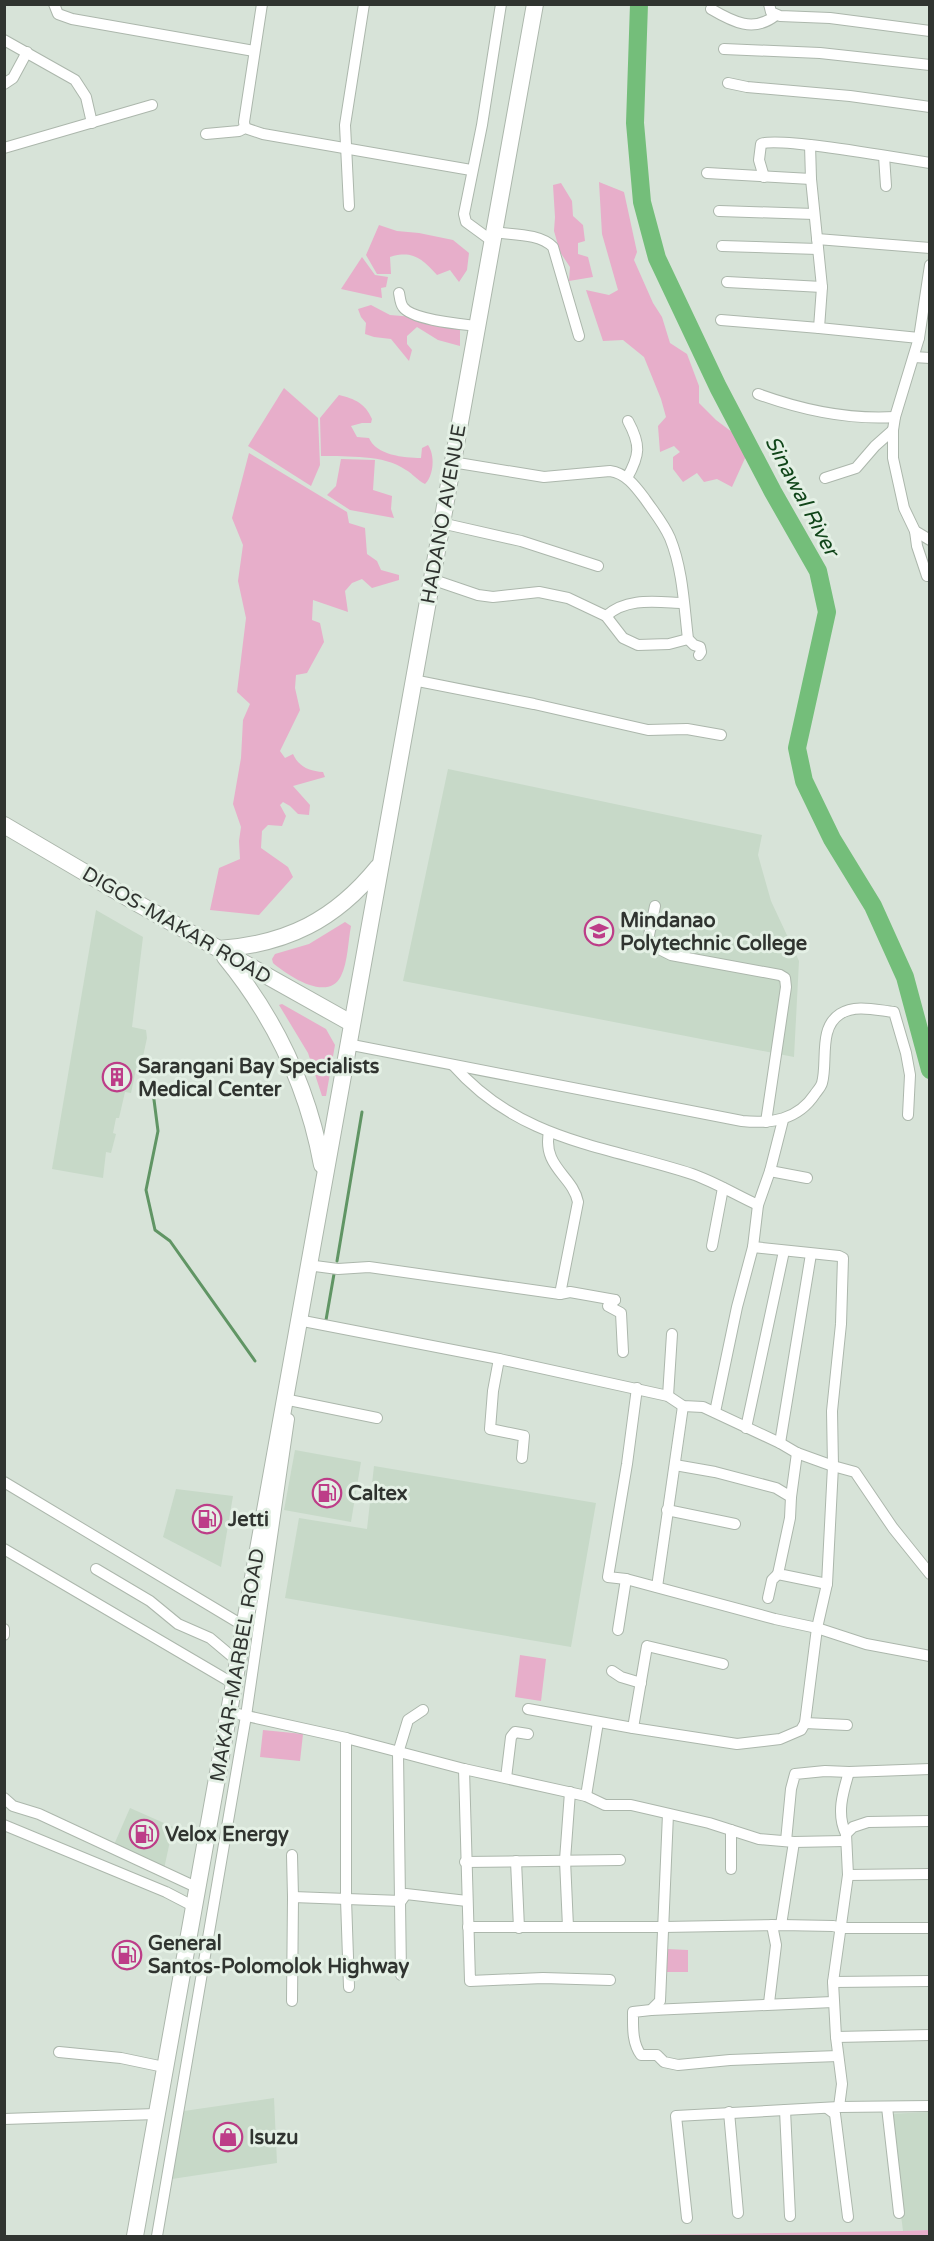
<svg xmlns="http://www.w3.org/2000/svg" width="934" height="2241" font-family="'Varela Round',sans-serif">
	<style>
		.built { fill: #c7d9c8 }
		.green { fill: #e7aeca }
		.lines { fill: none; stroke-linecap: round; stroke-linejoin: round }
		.stream { stroke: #609564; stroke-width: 3 }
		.river { stroke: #74be7a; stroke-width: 18 }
		.street-casing { stroke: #acb7ac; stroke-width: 12 }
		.primary-casing { stroke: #acb7ac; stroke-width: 18 }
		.street { stroke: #fff; stroke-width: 10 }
		.primary { stroke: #fff; stroke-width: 16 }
		.labels { text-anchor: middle; stroke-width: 6; stroke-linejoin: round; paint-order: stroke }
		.street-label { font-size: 20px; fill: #303430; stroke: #e4f0e5 }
		.poi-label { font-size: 20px; font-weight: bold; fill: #303430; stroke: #e4f0e5; text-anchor: start }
		.water-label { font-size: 21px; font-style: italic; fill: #104519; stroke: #e4f0e5 }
	</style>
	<rect width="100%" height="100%" fill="#d7e3d8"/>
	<!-- built -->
	<g class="built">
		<polygon points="448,769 762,835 758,855 771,901 799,961 794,1057 403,981"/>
		<polygon points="96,910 143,937 132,1027 146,1030 147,1038 142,1061 138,1060 131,1093 125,1092 119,1118 116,1118 113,1133 116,1134 111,1153 106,1152 103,1178 52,1169"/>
		<polygon points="295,1450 361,1462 351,1522 284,1510"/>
		<polygon points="374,1466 596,1503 571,1647 285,1598 299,1518 367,1529"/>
		<polygon points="176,1489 233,1496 221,1567 163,1537"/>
		<polygon points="130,1808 173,1827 164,1869 113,1847"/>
		<polygon points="274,2098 277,2163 172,2179 184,2111"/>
		<polygon points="929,2112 929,2230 903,2231 888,2114"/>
	</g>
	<!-- green -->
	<g class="green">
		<polygon points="599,182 624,192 637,252 634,260 653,303 662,317 670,343 687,354 699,386 699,403 716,420 736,435 746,456 732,487 717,479 704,482 697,473 683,482 673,469 673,457 680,452 674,446 660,452 658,426 666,417 661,399 644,357 623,340 603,341 586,290 609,295 618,290 602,234"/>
		<polygon points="561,183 572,201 573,216 583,225 585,241 578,243 578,254 588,257 593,277 569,281 570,267 560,252 554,231 555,217 553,185"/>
		<path d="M 379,225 L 397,231 L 419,233 L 453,240 L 469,253 L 467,270 L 459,282 L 450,270 L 437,275 C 422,259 413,250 390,257 L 391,274 L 377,274 L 366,255 Z"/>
		<polygon points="362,257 375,275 388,277 386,287 381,288 382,298 341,289"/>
		<polygon points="371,305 390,315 414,317 460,327 460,346 438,340 417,327 407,336 407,344 412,350 409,361 391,339 374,337 365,334 366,323 361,317 358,309"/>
		<polygon points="284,388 318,418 320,465 311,486 248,446"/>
		<path d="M 339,395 C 355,399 365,403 372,419 L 371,423 L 362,423 L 351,426 L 357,437 L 369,438 C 376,455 404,458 421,458 L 422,448 L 428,445 C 435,455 434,475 425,484 C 417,480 413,474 406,470 C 383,454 348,457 321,456 L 320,418 Z"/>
		<path d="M 249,453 L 347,512 L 349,523 L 365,528 L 367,554 L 377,561 L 381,570 L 399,575 L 399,580 L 372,588 L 362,579 L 352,583 L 345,591 L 348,612 L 313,600 L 312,620 L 320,623 L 324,642 L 307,673 L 296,675 L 295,688 L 300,710 L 280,751 L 285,758 L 293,754 C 299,767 309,771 323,772 L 325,777 L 293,786 L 310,805 L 309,815 L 298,814 L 290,806 L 283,802 L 280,805 L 286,816 L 282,826 L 268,825 L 262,831 L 261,848 L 288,867 L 293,877 L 259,915 L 210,910 L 219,868 L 240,859 L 239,841 L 241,827 L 233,804 L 241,758 L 243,720 L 250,704 L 237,692 L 246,618 L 238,581 L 243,545 L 232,518 Z"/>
		<polygon points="341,459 375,460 373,490 392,496 391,509 394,518 350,510 327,495 336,486"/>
		<path d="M 345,922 L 351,926 C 348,941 348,962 341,976 C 328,1003 287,975 273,963 L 272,959 L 275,954 L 309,944 Z"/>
		<polygon points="282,1004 326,1029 335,1045 326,1096 322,1096 308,1053 279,1005"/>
		<polygon points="520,1655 546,1659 541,1701 515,1697"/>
		<polygon points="263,1730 303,1734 300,1761 260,1757"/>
		<polygon points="666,1949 688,1950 688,1972 666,1972"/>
		<polygon points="929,2230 929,2236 604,2236 903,2231"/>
	</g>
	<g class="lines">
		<!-- stream -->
		<g class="stream">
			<polyline points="153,1092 158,1131 146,1190 155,1230 170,1241 255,1361"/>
			<polyline points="337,1261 362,1112"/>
			<polyline points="326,1320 334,1274"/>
		</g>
		<!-- river -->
		<polyline class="river" points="639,4 635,123 642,202 657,258 718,387 773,492 818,571 827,612 797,748 804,781 832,839 873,906 905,977 930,1070"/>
		<!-- street casing -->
		<g class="street-casing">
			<g id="street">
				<polyline points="54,4 58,14 72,19 254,51"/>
				<polyline points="769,4 771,12 780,16 830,18 930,31"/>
				<path d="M 711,9 C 733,22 754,33 776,15"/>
				<polyline points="4,40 75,80 86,97 92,123"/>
				<polyline points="724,49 820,53 930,65"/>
				<polyline points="728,83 747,87 850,96 930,107"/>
				<polyline points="4,84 13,78 27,52"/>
				<polyline points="245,128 244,122 262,4"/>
				<polyline points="206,134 239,131 245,128 263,134 471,170"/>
				<polyline points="810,145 811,179 822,287 819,328 919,338"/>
				<polyline points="4,148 152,105"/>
				<polyline points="884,156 886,186"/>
				<polyline points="707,173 811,179"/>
				<path d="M 764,177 L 759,160 L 761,144 C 777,136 903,159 930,163"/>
				<polyline points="349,206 345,125 364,4"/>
				<polyline points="719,211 814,214"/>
				<path d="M 494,232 C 512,235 539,233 553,247 L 579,336"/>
				<polyline points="817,239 930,248"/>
				<polyline points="492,241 466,222 464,214 482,125 501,4"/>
				<polyline points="722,246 818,249"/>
				<polyline points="930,265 919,338 895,417 893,430 893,458 904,508 915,531 930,540"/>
				<polyline points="727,282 822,287"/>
				<path d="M 399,293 C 400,297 400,303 403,307 C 412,320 460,324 477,326"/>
				<polyline points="721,320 819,328"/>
				<polyline points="914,357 930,358"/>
				<path d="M 758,394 C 802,410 847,420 895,417"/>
				<path d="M 452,462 L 544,477 L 610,471 C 626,473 636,487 645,499 C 654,512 664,524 670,538 C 683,570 684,606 688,639 L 694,645 L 700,647 L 701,652 L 699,655"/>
				<path d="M 627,478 C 640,455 641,445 628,421"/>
				<polyline points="825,478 856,468 875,446 893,430"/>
				<polyline points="441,523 521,541 598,566"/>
				<polyline points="915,531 917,546 927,576"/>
				<polyline points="431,579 478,595 493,597 539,592 568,598 606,616 623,638 638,645 669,644 688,639"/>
				<path d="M 606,616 C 627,597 656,602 683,603"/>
				<polyline points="413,680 534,704 648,730 687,729 721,735"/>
				<polyline points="655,906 648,940 659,949 671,955 780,975 785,978 786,987 766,1122"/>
				<path d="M 347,1044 L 742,1121 C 771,1124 798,1120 815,1094 C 817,1091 821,1087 822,1083 C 828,1062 818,1028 840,1014 C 855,1004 876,1010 894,1012 L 906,1053 L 910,1075 L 908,1115"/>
				<path d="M 453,1065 C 520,1141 603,1145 692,1174 C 715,1182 736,1195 758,1205"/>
				<polyline points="770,1171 807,1178"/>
				<polyline points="712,1246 723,1188"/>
				<polyline points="753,1247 839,1256 843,1258 841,1324 832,1411 833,1466 855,1472 893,1528 930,1574"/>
				<path d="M 307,1265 L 338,1269 L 369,1267 L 560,1294 L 578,1202 C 573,1176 542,1167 549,1132"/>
				<polyline points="560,1294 570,1292 615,1300"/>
				<polyline points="615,1300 608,1306 621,1313 623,1352"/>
				<polyline points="298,1320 499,1359 668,1396 683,1406 703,1407 780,1443 797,1453 833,1466 827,1584 817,1628 805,1723 801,1730 780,1739 737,1744 633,1728 528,1709"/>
				<polyline points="499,1359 493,1391 490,1429 524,1436 522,1458"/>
				<polyline points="637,1388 627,1464 608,1577 626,1579 775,1619 817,1628 866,1644 930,1656"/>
				<polyline points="668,1396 672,1334"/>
				<polyline points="284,1399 377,1418"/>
				<polyline points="715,1412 737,1307 753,1247 758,1205 770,1171 783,1120"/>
				<polyline points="746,1428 784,1251"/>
				<polyline points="780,1443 811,1254"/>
				<polyline points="675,1465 715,1472 776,1488 791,1497 790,1518 778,1574 827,1584"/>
				<polyline points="4,1482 244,1626"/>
				<polyline points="791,1497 797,1453"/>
				<polyline points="667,1510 735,1524"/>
				<polyline points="4,1549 234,1684"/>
				<polyline points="96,1569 150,1601 178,1624 210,1638 235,1659 237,1665"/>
				<polyline points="657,1587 683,1406"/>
				<polyline points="768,1598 772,1580 778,1574"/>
				<polyline points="4,1629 4,1635"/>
				<polyline points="618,1630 626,1579"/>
				<polyline points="612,1671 621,1677 641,1683"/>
				<polyline points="229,1712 346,1738 464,1769 586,1796 605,1805 631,1805 709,1823 759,1839 794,1842 845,1841"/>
				<polyline points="805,1723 847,1725"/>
				<polyline points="633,1728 647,1646 723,1664"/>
				<polyline points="346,1738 346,1899 349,1987"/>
				<polyline points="464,1769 470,1981 543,1978 610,1980"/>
				<polyline points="506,1778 511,1737 515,1732 528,1734"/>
				<polyline points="586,1796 598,1722"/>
				<polyline points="4,1798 13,1806 39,1814 196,1887"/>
				<path d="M 668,1814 L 660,2001 L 651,2010 L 633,2012 C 633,2027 632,2043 641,2055 L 657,2055 L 664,2062 L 678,2065 L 730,2060 L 838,2056"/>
				<polyline points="4,1825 166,1892 193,1906"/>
				<path d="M 846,1834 C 836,1814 843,1792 849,1772"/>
				<polyline points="786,1841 791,1789 795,1774 825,1771 849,1772 930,1769"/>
				<polyline points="292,1855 293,1897"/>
				<polyline points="516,1861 519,1928"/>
				<polyline points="465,1862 620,1860"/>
				<polyline points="731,1869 731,1830"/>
				<polyline points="848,1875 930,1874"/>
				<polyline points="781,1925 794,1842"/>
				<polyline points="468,1927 664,1927 781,1925 833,1926 842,1928 930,1928"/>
				<polyline points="568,1927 565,1860 570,1792"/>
				<polyline points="401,1975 398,1753 408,1720 423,1710"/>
				<polyline points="833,1982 930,1981"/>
				<polyline points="292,2001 293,1897 401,1901 406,1894 467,1901"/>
				<polyline points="769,2003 776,1945 772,1925"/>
				<polyline points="651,2010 833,2002"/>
				<polyline points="836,2037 930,2035"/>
				<polyline points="59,2052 121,2058 164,2067"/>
				<polyline points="839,2107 842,2084 836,2037 833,1982 848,1875 846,1834 853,1827 868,1822 930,1821"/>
				<polyline points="887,2107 899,2213"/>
				<polyline points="827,2108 835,2114 848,2217"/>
				<polyline points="785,2110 790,2216"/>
				<polyline points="729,2112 738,2213"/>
				<polyline points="4,2119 156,2114"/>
				<polyline points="687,2218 676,2116 839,2107 930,2106"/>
				<polyline points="157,2236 246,1716 289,1419"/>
			</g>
		</g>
		<!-- primary casing -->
		<g class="primary-casing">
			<g id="primary">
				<polyline points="4,825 135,902 351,1023"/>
				<path d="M 219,949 C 287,944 335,920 378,867"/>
				<path d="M 225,957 C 275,1018 308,1088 322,1165"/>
				<polyline points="135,2236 535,4"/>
			</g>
		</g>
		<!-- street -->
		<use href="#street" class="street"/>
		<!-- primary -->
		<use href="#primary" class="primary"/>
	</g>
	<!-- icons -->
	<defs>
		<g id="university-ring" transform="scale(1.5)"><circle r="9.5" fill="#e4f0e5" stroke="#bd3d88" stroke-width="1.5"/><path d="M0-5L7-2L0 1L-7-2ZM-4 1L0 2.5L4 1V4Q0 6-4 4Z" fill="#bd3d88"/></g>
		<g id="building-ring" transform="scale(1.5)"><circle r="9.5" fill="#e4f0e5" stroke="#bd3d88" stroke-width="1.5"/><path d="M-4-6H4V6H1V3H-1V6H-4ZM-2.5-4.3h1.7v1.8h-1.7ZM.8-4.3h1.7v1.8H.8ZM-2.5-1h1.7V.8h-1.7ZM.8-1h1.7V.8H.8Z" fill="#bd3d88"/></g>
		<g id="fuel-ring" transform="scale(1.5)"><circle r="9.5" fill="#e4f0e5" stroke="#bd3d88" stroke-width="1.5"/><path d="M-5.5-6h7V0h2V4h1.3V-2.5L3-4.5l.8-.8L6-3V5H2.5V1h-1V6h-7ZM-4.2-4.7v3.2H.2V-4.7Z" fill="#bd3d88"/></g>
		<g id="shop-ring" transform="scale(1.5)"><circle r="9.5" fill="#e4f0e5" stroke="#bd3d88" stroke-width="1.5"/><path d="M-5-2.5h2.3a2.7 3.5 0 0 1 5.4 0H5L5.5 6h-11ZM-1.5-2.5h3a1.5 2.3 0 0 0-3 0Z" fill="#bd3d88"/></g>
	</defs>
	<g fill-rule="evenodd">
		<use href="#university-ring" x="599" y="931"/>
		<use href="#building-ring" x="117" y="1077"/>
		<use href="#fuel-ring" x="327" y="1493"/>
		<use href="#fuel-ring" x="207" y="1519"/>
		<use href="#fuel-ring" x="144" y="1834"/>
		<use href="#fuel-ring" x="127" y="1955"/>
		<use href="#shop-ring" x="228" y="2137"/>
	</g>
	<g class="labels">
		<!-- street labels -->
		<g class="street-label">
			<text transform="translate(443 514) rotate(-80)" y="7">HADANO AVENUE</text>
			<text transform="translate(177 925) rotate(30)" y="7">DIGOS-MAKAR ROAD</text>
			<text transform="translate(237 1665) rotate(-80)" y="7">MAKAR-MARBEL ROAD</text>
		</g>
		<!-- poi labels -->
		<g class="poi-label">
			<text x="620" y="927">Mindanao<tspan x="620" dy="23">Polytechnic College</tspan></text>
			<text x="138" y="1073">Sarangani Bay Specialists<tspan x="138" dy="23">Medical Center</tspan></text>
			<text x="348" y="1500">Caltex</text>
			<text x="228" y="1526">Jetti</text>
			<text x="165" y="1841">Velox Energy</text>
			<text x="148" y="1950">General<tspan x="148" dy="23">Santos-Polomolok Highway</tspan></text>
			<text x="249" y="2144">Isuzu</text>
		</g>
		<!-- water labels -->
		<g class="water-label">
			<text transform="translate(802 496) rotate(62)" y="7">Sinawal River</text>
		</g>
	</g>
	<!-- border -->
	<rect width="934" height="2241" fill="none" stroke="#303430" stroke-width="12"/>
</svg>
